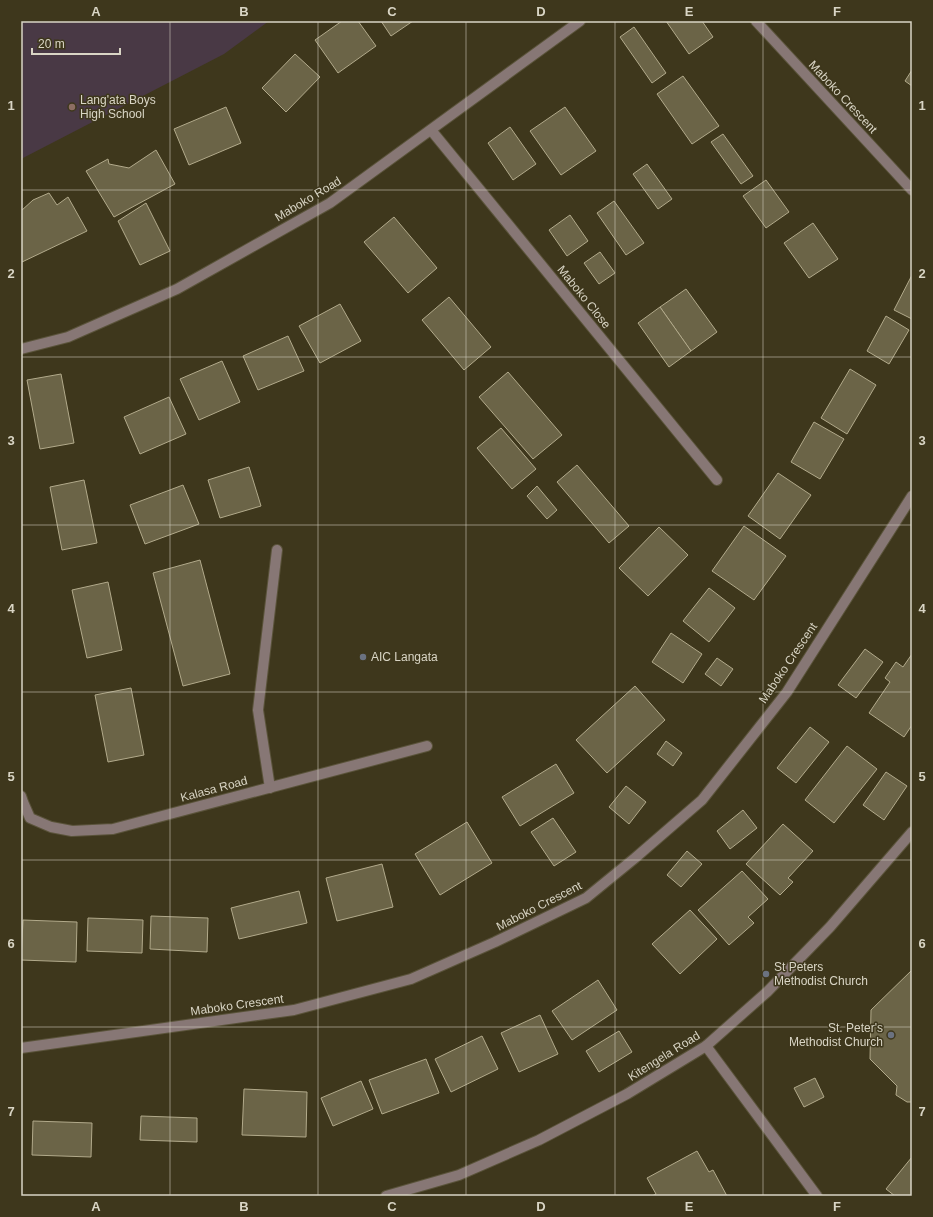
<svg xmlns="http://www.w3.org/2000/svg" width="933" height="1217" font-family="Helvetica,sans-serif">
	<style>
		.education { fill: #493945 }
		.building { fill: #6b6447; stroke: #b2aa8b }
		.lines { fill: none; stroke-linecap: round; stroke-linejoin: round }
		.minor-casing { stroke: #5a533a; stroke-width: 12 }
		.minor { stroke: #877775; stroke-width: 10 }
		.grid { fill: none; stroke: #d9d5c5; stroke-width: 1; stroke-opacity: 0.55 }
		.education-dot { fill: #8d6e63; stroke: #3e371c; stroke-width: 1.5 }
		.worship-dot { fill: #6b7280; stroke: #3e371c; stroke-width: 1.5 }
		.labels { text-anchor: middle; stroke-width: 3; stroke-linejoin: round; paint-order: stroke }
		.street-label { font-size: 12px; fill: #d9d5c5; stroke: #3e371c }
		.poi-label { font-size: 12px; fill: #d9d5c5; stroke: #3e371c; text-anchor: start }
		.neatline { fill: none; stroke: #d9d5c5; stroke-width: 1.5 }
		.grid-label { font-size: 13px; text-anchor: middle; font-weight: bold; fill: #d9d5c5 }
	</style>
	<rect width="100%" height="100%" fill="#3e371c"/>
	<!-- education -->
	<polygon class="education" points="21,21 269,21 224,54 21,159"/>
	<!-- building -->
	<g class="building">
		<polygon points="342,21 358,21 376,46 338,73 315,40"/>
		<polygon points="381,21 413,21 391,36"/>
		<polygon points="666,21 702,21 713,37 689,54"/>
		<polygon points="634,27 666,73 652,83 620,37"/>
		<polygon points="295,54 320,77 286,112 262,88"/>
		<polygon points="912,70 912,86 905,81"/>
		<polygon points="683,76 719,126 692,144 657,94"/>
		<polygon points="226,107 241,143 189,165 174,129"/>
		<polygon points="565,107 596,151 561,175 530,131"/>
		<polygon points="510,127 536,164 513,180 488,143"/>
		<polygon points="723,134 753,176 741,184 711,142"/>
		<polygon points="156,150 175,184 114,217 86,171 108,159 109,164 129,168"/>
		<polygon points="647,164 672,199 658,209 633,174"/>
		<polygon points="766,180 789,212 766,228 743,196"/>
		<polygon points="49,193 57,205 68,197 87,231 22,262 21,259 21,211 33,200"/>
		<polygon points="614,201 644,243 626,255 597,213"/>
		<polygon points="146,203 170,251 140,265 118,221"/>
		<polygon points="570,215 588,241 567,256 549,230"/>
		<polygon points="394,217 437,268 408,293 364,242"/>
		<polygon points="813,223 838,259 809,278 784,243"/>
		<polygon points="600,252 615,273 599,284 584,263"/>
		<polygon points="912,275 912,319 894,310"/>
		<polygon points="686,289 717,332 691,351 660,307"/>
		<polygon points="449,297 491,347 464,370 422,320"/>
		<polygon points="340,304 361,341 320,363 299,326"/>
		<polygon points="660,307 691,351 669,367 638,323"/>
		<polygon points="886,316 909,330 889,364 867,351"/>
		<polygon points="288,336 304,371 258,390 243,356"/>
		<polygon points="222,361 240,402 199,420 180,379"/>
		<polygon points="850,369 876,385 847,434 821,418"/>
		<polygon points="508,372 562,435 533,459 479,397"/>
		<polygon points="61,374 74,443 40,449 27,380"/>
		<polygon points="169,397 186,434 140,454 124,417"/>
		<polygon points="814,422 844,439 820,479 791,462"/>
		<polygon points="501,428 536,469 512,489 477,448"/>
		<polygon points="577,465 629,526 609,543 557,482"/>
		<polygon points="249,467 261,506 220,518 208,480"/>
		<polygon points="778,473 811,495 780,539 748,516"/>
		<polygon points="84,480 97,543 62,550 50,487"/>
		<polygon points="183,485 199,524 145,544 130,505"/>
		<polygon points="537,486 557,510 547,519 527,496"/>
		<polygon points="744,526 786,556 754,600 712,571"/>
		<polygon points="659,527 688,555 648,596 619,568"/>
		<polygon points="200,560 230,674 183,686 153,573"/>
		<polygon points="108,582 122,650 87,658 72,590"/>
		<polygon points="709,588 735,608 709,642 683,621"/>
		<polygon points="671,633 702,654 683,683 652,662"/>
		<polygon points="865,649 883,662 856,698 838,685"/>
		<polygon points="912,654 912,725 904,737 869,713 890,682 885,678 896,662 903,667"/>
		<polygon points="717,658 733,669 721,686 705,674"/>
		<polygon points="635,686 665,720 607,773 576,740"/>
		<polygon points="131,688 144,755 108,762 95,695"/>
		<polygon points="810,727 829,742 796,783 777,768"/>
		<polygon points="666,741 682,753 673,766 657,754"/>
		<polygon points="847,746 877,769 834,823 805,800"/>
		<polygon points="556,764 574,793 520,826 502,797"/>
		<polygon points="886,772 907,786 884,820 863,805"/>
		<polygon points="626,786 646,802 629,824 609,807"/>
		<polygon points="743,810 757,828 730,849 717,831"/>
		<polygon points="553,818 576,852 554,866 531,832"/>
		<polygon points="467,822 492,863 440,895 415,854"/>
		<polygon points="783,824 813,851 788,878 793,882 780,895 746,864"/>
		<polygon points="687,851 702,864 681,887 667,875"/>
		<polygon points="382,864 393,907 337,921 326,878"/>
		<polygon points="742,871 768,899 748,917 754,923 729,945 698,910"/>
		<polygon points="299,891 307,923 239,939 231,908"/>
		<polygon points="690,910 717,939 680,974 652,944"/>
		<polygon points="151,916 208,918 207,952 150,949"/>
		<polygon points="88,918 143,920 142,953 87,951"/>
		<polygon points="23,920 77,922 76,962 21,960"/>
		<polygon points="912,970 912,1102 907,1102 896,1095 897,1086 870,1059 871,1010"/>
		<polygon points="598,980 617,1010 572,1040 552,1011"/>
		<polygon points="540,1015 558,1054 519,1072 501,1033"/>
		<polygon points="619,1031 632,1052 599,1072 586,1051"/>
		<polygon points="482,1036 498,1069 451,1092 435,1059"/>
		<polygon points="426,1059 439,1093 382,1114 369,1080"/>
		<polygon points="815,1078 824,1097 804,1107 794,1088"/>
		<polygon points="361,1081 373,1109 333,1126 321,1098"/>
		<polygon points="244,1089 307,1092 306,1137 242,1135"/>
		<polygon points="141,1116 197,1118 197,1142 140,1140"/>
		<polygon points="33,1121 92,1123 91,1157 32,1155"/>
		<polygon points="697,1151 709,1172 713,1170 727,1196 652,1196 656,1194 647,1178"/>
		<polygon points="912,1157 912,1196 895,1196 886,1189"/>
	</g>
	<g class="lines">
		<!-- minor casing -->
		<g class="minor-casing">
			<g id="minor">
				<polyline points="756,21 912,190"/>
				<polyline points="431,130 717,480"/>
				<polyline points="21,349 68,337 177,289 330,203 580,21"/>
				<polyline points="270,788 258,710 277,550"/>
				<polyline points="21,796 23,802 30,818 51,827 72,831 113,829 427,746"/>
				<polyline points="706,1046 817,1196"/>
				<polyline points="21,1048 294,1010 411,979 495,942 586,898 635,858 702,800 787,692 912,496"/>
				<polyline points="386,1196 459,1175 539,1140 627,1094 706,1046 767,992 830,927 912,832"/>
			</g>
		</g>
		<!-- minor -->
		<use href="#minor" class="minor"/>
	</g>
	<!-- grid -->
	<path class="grid" d="M 170,21 L 170,1196M 318,21 L 318,1196M 466,21 L 466,1196M 615,21 L 615,1196M 763,21 L 763,1196M 21,190 L 912,190M 21,357 L 912,357M 21,525 L 912,525M 21,692 L 912,692M 21,860 L 912,860M 21,1027 L 912,1027"/>
	<!-- markers -->
	<circle class="education-dot" cx="72" cy="107" r="4"/>
	<g class="worship-dot">
		<circle cx="363" cy="657" r="4"/>
		<circle cx="766" cy="974" r="4"/>
		<circle cx="891" cy="1035" r="4"/>
	</g>
	<g class="labels">
		<!-- street labels -->
		<g class="street-label">
			<text transform="translate(843 97) rotate(47)" y="4">Maboko Crescent</text>
			<text transform="translate(308 199) rotate(-31)" y="4">Maboko Road</text>
			<text transform="translate(584 297) rotate(51)" y="4">Maboko Close</text>
			<text transform="translate(788 663) rotate(-56)" y="4">Maboko Crescent</text>
			<text transform="translate(214 789) rotate(-15)" y="4">Kalasa Road</text>
			<text transform="translate(539 906) rotate(-27)" y="4">Maboko Crescent</text>
			<text transform="translate(237 1005) rotate(-8)" y="4">Maboko Crescent</text>
			<text transform="translate(664 1056) rotate(-32)" y="4">Kitengela Road</text>
		</g>
		<!-- poi labels -->
		<g class="poi-label">
			<text x="80" y="104">Lang'ata Boys<tspan x="80" dy="14">High School</tspan></text>
			<text x="371" y="661">AIC Langata</text>
			<text x="774" y="971">St Peters<tspan x="774" dy="14">Methodist Church</tspan></text>
			<text x="883" y="1032" text-anchor="end">St. Peter's<tspan x="883" dy="14">Methodist Church</tspan></text>
		</g>
	</g>
	<!-- border -->
	<rect width="933" height="1217" fill="none" stroke="#3e371c" stroke-width="44"/>
	<!-- scale -->
	<path d="M32 48v6h88v-6" fill="none" stroke="#d9d5c5" stroke-width="2"/>
	<text x="38" y="48" font-size="12" fill="#d9d5c5" stroke="#3e371c" stroke-width="3" paint-order="stroke">20 m</text>
	<rect x="22" y="22" width="889" height="1173" class="neatline"/>
	<g class="grid-label">
		<text x="96" y="16">A</text>
		<text x="244" y="16">B</text>
		<text x="392" y="16">C</text>
		<text x="541" y="16">D</text>
		<text x="689" y="16">E</text>
		<text x="837" y="16">F</text>
		<text x="11" y="110">1</text>
		<text x="922" y="110">1</text>
		<text x="11" y="278">2</text>
		<text x="922" y="278">2</text>
		<text x="11" y="445">3</text>
		<text x="922" y="445">3</text>
		<text x="11" y="613">4</text>
		<text x="922" y="613">4</text>
		<text x="11" y="781">5</text>
		<text x="922" y="781">5</text>
		<text x="11" y="948">6</text>
		<text x="922" y="948">6</text>
		<text x="11" y="1116">7</text>
		<text x="922" y="1116">7</text>
		<text x="96" y="1211">A</text>
		<text x="244" y="1211">B</text>
		<text x="392" y="1211">C</text>
		<text x="541" y="1211">D</text>
		<text x="689" y="1211">E</text>
		<text x="837" y="1211">F</text>
	</g>
</svg>
